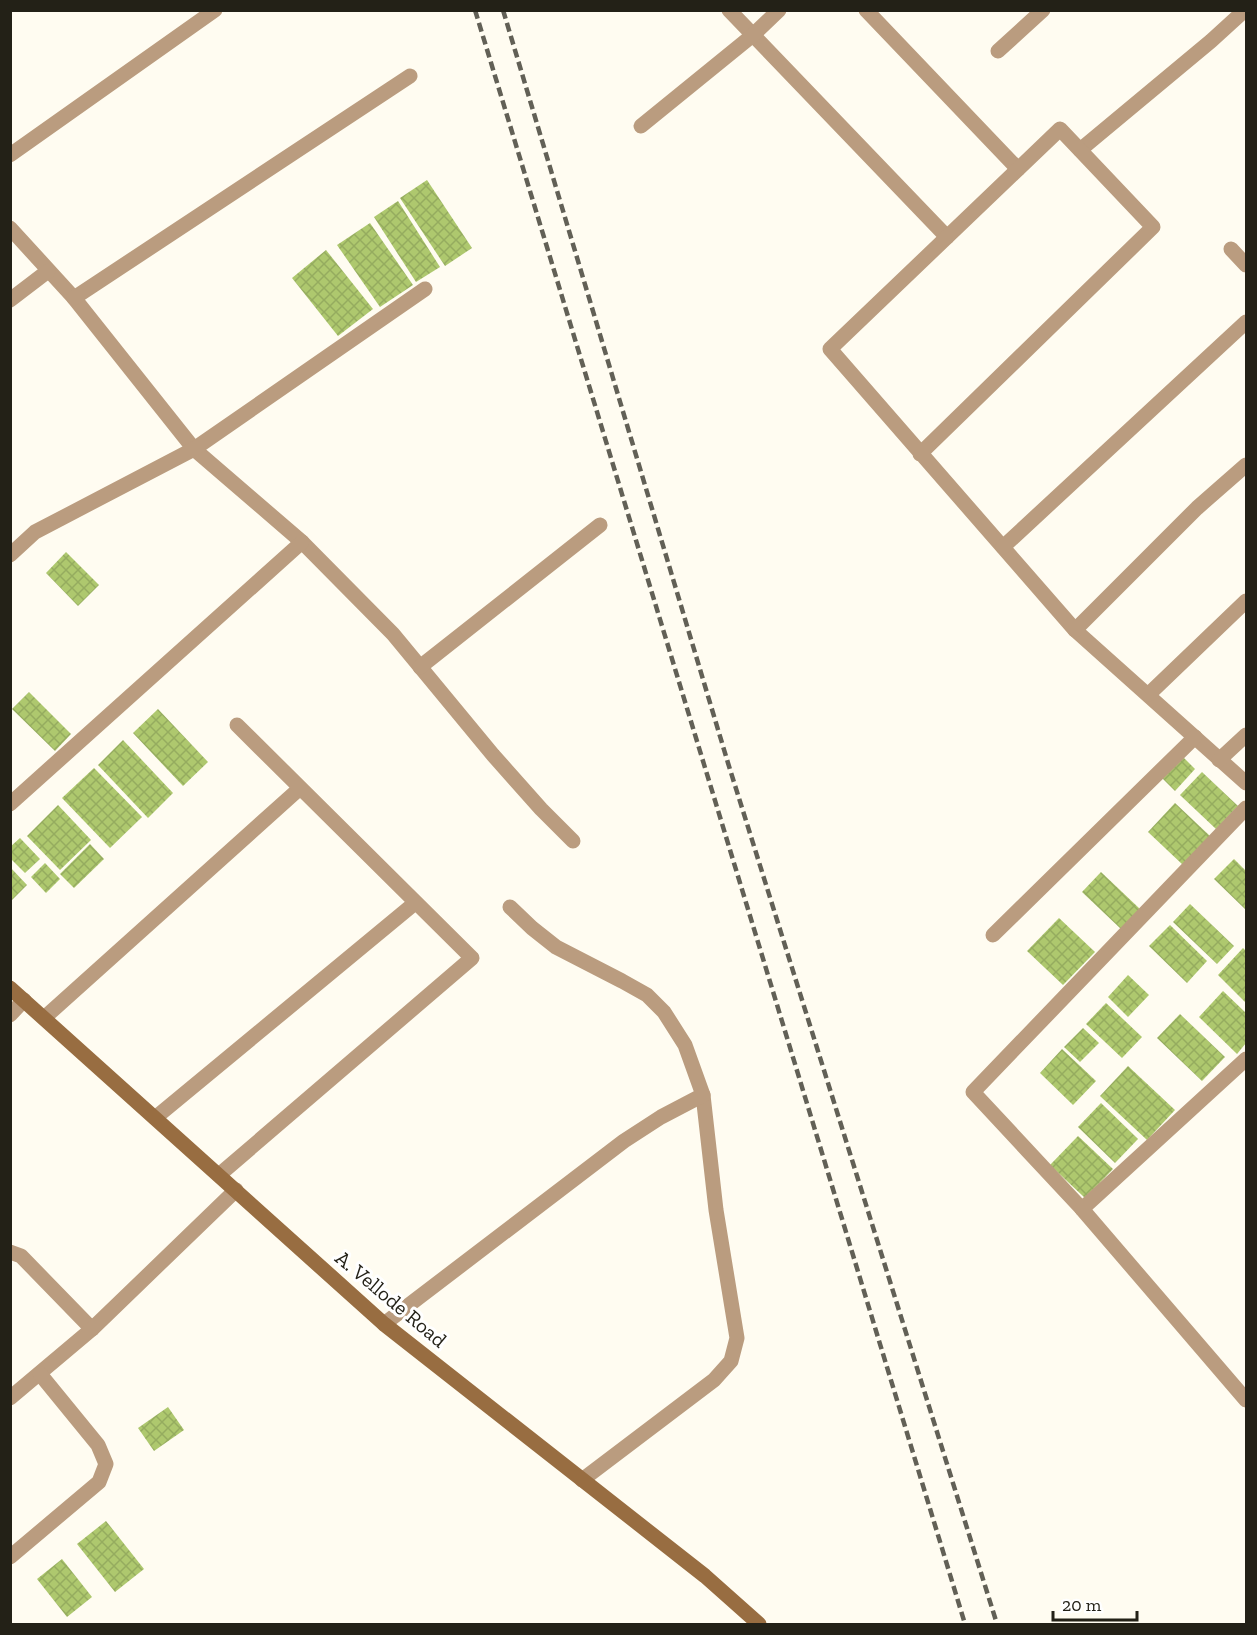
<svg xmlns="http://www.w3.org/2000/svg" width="1257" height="1635" font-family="'Zilla Slab',serif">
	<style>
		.building { fill: url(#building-cross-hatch) }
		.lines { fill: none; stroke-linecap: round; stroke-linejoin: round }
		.street { stroke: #ba9c7f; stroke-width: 15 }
		.secondary { stroke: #986d41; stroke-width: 15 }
		.rail { stroke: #626056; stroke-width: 4.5; stroke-dasharray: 9 4.5; stroke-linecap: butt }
		.labels { text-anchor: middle; stroke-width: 6; stroke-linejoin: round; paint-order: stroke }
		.street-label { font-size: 21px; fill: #232117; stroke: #fff }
	</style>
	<defs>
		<pattern id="building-cross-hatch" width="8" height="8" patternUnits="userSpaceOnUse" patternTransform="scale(1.5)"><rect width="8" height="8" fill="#aec86e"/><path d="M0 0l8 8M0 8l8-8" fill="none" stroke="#95ac5f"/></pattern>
	</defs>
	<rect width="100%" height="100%" fill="#fffcf1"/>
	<!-- building -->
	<g class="building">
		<polygon points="427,180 472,248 445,266 400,198"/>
		<polygon points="398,201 440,267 416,282 374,217"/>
		<polygon points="370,223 413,285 380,307 337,245"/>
		<polygon points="326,250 373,309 338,336 292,278"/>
		<polygon points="66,552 99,585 78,606 46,573"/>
		<polygon points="29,692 71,734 55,751 12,709"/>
		<polygon points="158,709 208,762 183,786 133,733"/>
		<polygon points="123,740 173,793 148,818 98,765"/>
		<polygon points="1180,754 1195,769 1175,791 1160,776"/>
		<polygon points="94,768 142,817 110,848 62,798"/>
		<polygon points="1202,772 1238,806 1216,829 1180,795"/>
		<polygon points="1175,803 1210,836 1183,865 1148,832"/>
		<polygon points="58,805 91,840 60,870 27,836"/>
		<polygon points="20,838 40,859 25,873 10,858 10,847"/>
		<polygon points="90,844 104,859 74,888 60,874"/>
		<polygon points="1234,859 1246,871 1246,910 1214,879"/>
		<polygon points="45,863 60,879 46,893 31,877"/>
		<polygon points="10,867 27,885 12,900 10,899"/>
		<polygon points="1101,872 1140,909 1121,929 1082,892"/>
		<polygon points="1190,904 1234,946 1217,964 1173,922"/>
		<polygon points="1059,918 1095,952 1063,985 1027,951"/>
		<polygon points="1170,925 1207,961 1187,983 1149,946"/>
		<polygon points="1243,948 1246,951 1246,1003 1218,975"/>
		<polygon points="1128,975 1149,995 1128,1017 1108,997"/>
		<polygon points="1223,991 1246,1013 1246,1043 1237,1054 1199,1017"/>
		<polygon points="1106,1003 1142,1037 1122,1058 1086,1024"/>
		<polygon points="1180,1014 1225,1057 1202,1081 1157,1038"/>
		<polygon points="1083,1028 1099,1043 1080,1062 1064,1047"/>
		<polygon points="1062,1049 1096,1081 1073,1105 1040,1073"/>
		<polygon points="1128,1066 1175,1110 1147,1140 1100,1096"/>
		<polygon points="1101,1103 1138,1139 1115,1163 1078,1127"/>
		<polygon points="1078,1136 1113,1169 1085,1198 1050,1165"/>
		<polygon points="168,1407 184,1430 154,1451 138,1428"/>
		<polygon points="106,1521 144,1569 115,1592 77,1544"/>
		<polygon points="62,1559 92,1597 67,1617 37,1579"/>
	</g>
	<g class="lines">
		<!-- street -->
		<g class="street">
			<polyline points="729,10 947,237"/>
			<polyline points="866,10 1018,169"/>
			<polyline points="998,51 1043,10"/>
			<polyline points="641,126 753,35 779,10"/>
			<polyline points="1080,150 1211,41 1245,10"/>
			<polyline points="10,155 215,10"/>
			<polyline points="10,228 74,298 194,449 302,542 393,634 493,755 541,809 573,841"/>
			<polyline points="1231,249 1246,265"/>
			<polyline points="74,298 410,76"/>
			<polyline points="10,300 48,271"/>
			<polyline points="920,454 1153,227 1060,129 830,349 1075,630 1246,783"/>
			<polyline points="1003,547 1246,322"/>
			<polyline points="10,555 35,532 194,449 425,289"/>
			<polyline points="1075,630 1197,508 1246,465"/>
			<polyline points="420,667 600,525"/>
			<polyline points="1149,694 1246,601"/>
			<polyline points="1219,760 1246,735"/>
			<polyline points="10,804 302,542"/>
			<polyline points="1246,808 973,1092 1082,1209 1246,1400"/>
			<polyline points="510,907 532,928 556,947 622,981 647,995 664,1012 685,1045 703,1095 716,1210 737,1338 731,1361 714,1380 582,1480"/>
			<polyline points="993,935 1195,737"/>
			<polyline points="10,1015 24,1000"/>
			<polyline points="44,1018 299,789"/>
			<polyline points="155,1118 415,903"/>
			<polyline points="219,1175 472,958 237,725"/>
			<polyline points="1082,1209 1246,1059"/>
			<polyline points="10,1252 21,1256 92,1329"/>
			<polyline points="384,1324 624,1141 661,1117 703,1095"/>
			<polyline points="10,1398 92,1329 236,1190"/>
			<polyline points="10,1557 99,1482 106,1464 98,1445 40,1374"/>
		</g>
		<!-- secondary -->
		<polyline class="secondary" points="10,988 384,1324 705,1576 759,1624"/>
		<!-- rail -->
		<g class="rail">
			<polyline points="475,10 965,1624"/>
			<polyline points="503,10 728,763 997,1624"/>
		</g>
	</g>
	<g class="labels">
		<!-- street labels -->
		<g class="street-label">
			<text transform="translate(391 1299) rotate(40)" y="7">A. Vellode Road</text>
		</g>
	</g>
	<!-- border -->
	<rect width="1257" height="1635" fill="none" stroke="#232117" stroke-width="24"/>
	<!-- scale -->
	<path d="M1053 1611v9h84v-9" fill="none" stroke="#232117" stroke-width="3"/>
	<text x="1062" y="1611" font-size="18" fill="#232117" stroke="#ffffff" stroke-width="4.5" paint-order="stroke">20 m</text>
</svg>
